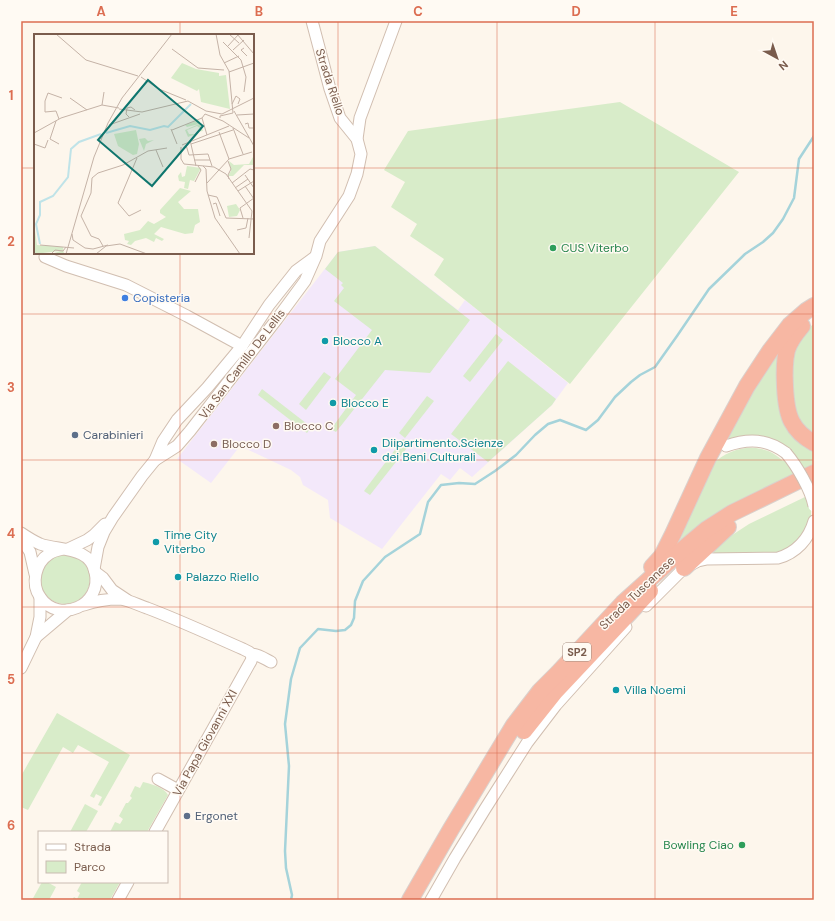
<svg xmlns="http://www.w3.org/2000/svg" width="835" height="921" font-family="'DM Sans',sans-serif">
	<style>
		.education { fill: #f3e8fa }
		.green { fill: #d8ecc9 }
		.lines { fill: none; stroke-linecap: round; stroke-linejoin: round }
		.stream { stroke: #a5d3da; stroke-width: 2.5 }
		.minor-casing { stroke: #d1beb0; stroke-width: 13 }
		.highway-casing { stroke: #dad1cd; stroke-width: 18 }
		.minor { stroke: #fff; stroke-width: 11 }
		.highway { stroke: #f7b7a3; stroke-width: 16 }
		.minor-bridge-casing { stroke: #d1beb0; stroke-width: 13; stroke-linecap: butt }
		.minor-bridge { stroke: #fff; stroke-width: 11 }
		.grid { fill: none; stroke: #dc6d51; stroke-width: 1; stroke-opacity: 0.55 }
		.leisure-dot { fill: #2e9e5b; stroke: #fffaf3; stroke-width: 1.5 }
		.shop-dot { fill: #3f7fe0; stroke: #fffaf3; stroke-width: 1.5 }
		.culture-dot { fill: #0f9aa8; stroke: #fffaf3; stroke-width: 1.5 }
		.education-dot { fill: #8d6e63; stroke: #fffaf3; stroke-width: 1.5 }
		.service-dot { fill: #5c6f8a; stroke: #fffaf3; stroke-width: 1.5 }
		.labels { text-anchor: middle; stroke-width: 3; stroke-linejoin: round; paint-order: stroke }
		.shield { fill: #fffaf3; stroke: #a28b7f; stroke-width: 1 }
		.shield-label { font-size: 11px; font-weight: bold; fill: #7a5c4d }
		.street-label { font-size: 12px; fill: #7a5c4d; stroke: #fffaf3 }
		.leisure-label { font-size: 12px; fill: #27864d; stroke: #fffaf3; text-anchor: start }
		.shop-label { font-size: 12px; fill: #366cbe; stroke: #fffaf3; text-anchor: start }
		.culture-label { font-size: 12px; fill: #0d838f; stroke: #fffaf3; text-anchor: start }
		.education-label { font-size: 12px; fill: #785e54; stroke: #fffaf3; text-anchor: start }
		.service-label { font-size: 12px; fill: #4e5e75; stroke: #fffaf3; text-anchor: start }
		.inset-river { fill: none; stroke: #bfe3e8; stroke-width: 2 }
		.inset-road { fill: none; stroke: #c5b3a7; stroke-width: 1 }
		.view { fill: #0f766e; fill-opacity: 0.15; stroke: #0f766e; stroke-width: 2 }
		.inset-edge { fill: none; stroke: #7a5c4d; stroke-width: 2 }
		.neatline { fill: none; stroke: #dc6d51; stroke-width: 1.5 }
		.grid-label { font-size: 13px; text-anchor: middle; font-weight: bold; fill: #dc6d51 }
	</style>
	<rect width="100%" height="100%" fill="#fdf6ec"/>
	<!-- education -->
	<polygon class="education" points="375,246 458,310 465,300 568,383 552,405 472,477 460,468 450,480 441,474 382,549 330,518 328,500 303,485 300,477 291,470 240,446 211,483 177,459 338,252"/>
	<!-- green -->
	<g class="green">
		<polygon points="620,102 739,172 570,384 434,275 444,259 410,236 417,224 391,207 405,182 384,170 408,131"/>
		<polygon points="375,246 470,320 430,373 385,370 336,432 331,429 356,395 335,379 372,330 334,301 344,288 341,285 343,283 325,269 338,252"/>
		<polygon points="814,324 814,436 801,425 794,409 790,363 800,336 808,328"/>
		<polygon points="496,334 503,340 470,382 463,376"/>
		<path d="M 782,346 L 782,397 L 814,448 L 814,468 L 679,544 L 686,523 L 713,464 C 725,452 744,445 761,449 C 769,450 777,455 783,461 L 791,451 C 771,433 749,432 724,441 L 738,412 Z"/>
		<polygon points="508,361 556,399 552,405 488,462 451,434"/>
		<polygon points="324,372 331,377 306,410 299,404"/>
		<polygon points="262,389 311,427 307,433 258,395"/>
		<polygon points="427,396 434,401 405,438 399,433"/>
		<polygon points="403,439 410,444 370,495 364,491"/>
		<polygon points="807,496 811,509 811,521 805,533 784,553 710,554 717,545 749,524"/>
		<circle cx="65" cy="579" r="25"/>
		<polygon points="57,713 130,755 101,806 98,805 102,797 96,794 94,798 90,796 109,762 78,745 73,753 63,747 28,810 21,807 21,776"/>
		<path d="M 143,782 C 151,784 164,787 168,795 L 147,832 L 110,832 L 115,822 L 120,824 L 123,819 L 119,816 L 126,803 L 128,803 L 132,798 L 130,796 L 135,786 L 140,788 Z"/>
		<polygon points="85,804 98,811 86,832 70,832"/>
		<polygon points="42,882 47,882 56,887 49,900 32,900"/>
		<polygon points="82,882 120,882 110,900 72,900 74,897 77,899 80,893 77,891"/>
	</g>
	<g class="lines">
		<!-- stream -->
		<polyline class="stream" points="291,900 292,895 286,868 285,851 289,766 285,724 291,679 300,648 318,629 336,631 345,630 351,625 354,618 355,601 363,581 385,557 420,534 428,502 441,485 459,483 475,484 495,471 516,455 535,435 548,424 560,420 586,430 598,420 615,397 631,382 640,375 655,367 677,336 709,289 745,254 763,242 773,233 783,219 794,198 799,159 814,136"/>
		<!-- minor casing -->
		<g class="minor-casing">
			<g id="minor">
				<polyline points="312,21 330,89 340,118 357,139"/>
				<polyline points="45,257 66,266 126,285 187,316 242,346"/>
				<path d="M 726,446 C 749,438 767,439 786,453"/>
				<polyline points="155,460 177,446 190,431 277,319 305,281 316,256 320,241 349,196 357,174 361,154 357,139 360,118 396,21"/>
				<path d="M 21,533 C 27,537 33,541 40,544 C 59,551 90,546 95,572 C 103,605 59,625 40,597 C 31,584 35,563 49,554 C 53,551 58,550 63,549"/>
				<polyline points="21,538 30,552 35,574"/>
				<polyline points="68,549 87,540 94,535 105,524"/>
				<polyline points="94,569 98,547 104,532 113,517 142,476 155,460 163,441 177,420 207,388 242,346 269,305 296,271 315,257"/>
				<polyline points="95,572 103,578 112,590 127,600"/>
				<path d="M 84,605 C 95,601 108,599 120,599 C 129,600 138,605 147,608 C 179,620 211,635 243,649 L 249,652 L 251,654"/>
				<path d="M 646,606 L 684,568 L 698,561 L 707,559 L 778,558 C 796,553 809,539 814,521"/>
				<polyline points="36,637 68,610"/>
				<path d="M 251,654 C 258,654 265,659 271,662"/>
				<polyline points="21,668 36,637 40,617 40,597"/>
				<polyline points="158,779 178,790"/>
				<polyline points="155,832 251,661 252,658 251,654"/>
				<polyline points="118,900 128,882"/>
				<polyline points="431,900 455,858 485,809 527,743 556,705 626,627"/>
			</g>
		</g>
		<!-- highway casing -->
		<g class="highway-casing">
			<g id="highway">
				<path d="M 802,326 C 796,333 790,341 787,350 C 783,366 784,408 792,422 C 797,432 805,438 814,443"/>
				<polyline points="652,567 662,556 673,534 708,458 747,386 770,351 790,325 806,311 814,306"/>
				<polyline points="684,568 728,527"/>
				<polyline points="524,731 555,692 650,591"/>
				<polyline points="410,900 451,829 514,725 540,691 558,673 623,603 682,550 707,529 732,513 814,473"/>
			</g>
		</g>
		<!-- minor -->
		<use href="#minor" class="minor"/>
		<!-- highway -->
		<use href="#highway" class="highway"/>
		<!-- minor-bridge casing -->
		<g class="minor-bridge-casing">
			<path id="minor-bridge" d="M 786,453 C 797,466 811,490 814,506"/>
		</g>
		<!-- minor-bridge -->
		<use href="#minor-bridge" class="minor-bridge"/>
	</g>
	<!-- grid -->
	<path class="grid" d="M 180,21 L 180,35M 338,21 L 338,900M 497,21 L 497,900M 655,21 L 655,900M 21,168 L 35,168M 253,168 L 814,168M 180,253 L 180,900M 21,314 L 814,314M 21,460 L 814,460M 21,607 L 814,607M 21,753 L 814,753"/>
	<!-- markers -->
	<g class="leisure-dot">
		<circle cx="553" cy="248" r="4"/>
		<circle cx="742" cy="845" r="4"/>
	</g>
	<circle class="shop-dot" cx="125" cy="298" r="4"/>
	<g class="culture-dot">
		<circle cx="325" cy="341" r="4"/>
		<circle cx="333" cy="403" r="4"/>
		<circle cx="374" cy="450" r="4"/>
		<circle cx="156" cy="542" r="4"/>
		<circle cx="178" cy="577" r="4"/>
		<circle cx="616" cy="690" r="4"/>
	</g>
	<g class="education-dot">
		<circle cx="276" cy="426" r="4"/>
		<circle cx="214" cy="444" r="4"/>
	</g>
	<g class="service-dot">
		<circle cx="75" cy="435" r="4"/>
		<circle cx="187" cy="816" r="4"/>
	</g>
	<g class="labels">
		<!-- shield labels -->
		<rect class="shield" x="563" y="643" width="28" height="18" rx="3"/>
		<g class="shield-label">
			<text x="577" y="656">SP2</text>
		</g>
		<!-- street labels -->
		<g class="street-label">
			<text transform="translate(330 82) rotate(72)" y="4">Strada Riello</text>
			<text transform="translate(242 364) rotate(-53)" y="4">Via San Camillo De Lellis</text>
			<text transform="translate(637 593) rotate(-44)" y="4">Strada Tuscanese</text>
			<text transform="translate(205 743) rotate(-61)" y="4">Via Papa Giovanni XXI</text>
		</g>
		<!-- leisure labels -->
		<g class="leisure-label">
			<text x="561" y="252">CUS Viterbo</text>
			<text x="734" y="849" text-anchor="end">Bowling Ciao</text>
		</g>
		<!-- shop labels -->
		<g class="shop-label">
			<text x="133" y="302">Copisteria</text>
		</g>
		<!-- culture labels -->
		<g class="culture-label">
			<text x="333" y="345">Blocco A</text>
			<text x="341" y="407">Blocco E</text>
			<text x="382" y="447">Diipartimento.Scienze<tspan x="382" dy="14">dei Beni Culturali</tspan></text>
			<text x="164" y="539">Time City<tspan x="164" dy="14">Viterbo</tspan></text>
			<text x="186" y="581">Palazzo Riello</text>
			<text x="624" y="694">Villa Noemi</text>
		</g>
		<!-- education labels -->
		<g class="education-label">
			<text x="284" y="430">Blocco C</text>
			<text x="222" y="448">Blocco D</text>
		</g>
		<!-- service labels -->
		<g class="service-label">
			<text x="83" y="439">Carabinieri</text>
			<text x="195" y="820">Ergonet</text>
		</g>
	</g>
	<!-- overview -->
	<g transform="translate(34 34)">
		<rect width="220" height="220" fill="#fdf6ec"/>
		<path d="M 148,29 L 162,35 L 185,39 L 185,42 L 192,41 L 196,75 L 167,68 L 165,55 L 163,57 L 137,44 ZM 165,86 L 169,97 L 163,98 L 167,95 L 163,92 L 153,96 L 155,100 L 162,100 L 154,103 L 151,96 L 165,90 L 153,93 L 151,91 ZM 102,96 L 105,110 L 103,120 L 99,121 L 84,112 L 80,100 ZM 111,104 L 114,107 L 120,106 L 112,110 L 110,117 L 105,105 ZM 219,123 L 220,131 L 210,131 L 199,142 L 194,142 L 197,137 L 195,127 L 200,131 L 215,130 ZM 153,132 L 167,134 L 160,147 L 156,146 L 154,155 L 150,154 L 151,148 L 145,147 L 144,142 L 147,138 L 148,143 L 151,142 ZM 146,154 L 157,157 L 144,168 L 150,175 L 164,175 L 166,188 L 161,191 L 159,199 L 151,200 L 127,193 L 120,200 L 130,205 L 128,207 L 122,204 L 120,208 L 112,204 L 101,207 L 97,211 L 93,210 L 95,207 L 91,206 L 90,200 L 106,196 L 114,187 L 120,190 L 132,183 L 126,179 L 126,176 ZM 202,170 L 206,176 L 203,182 L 195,183 L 193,172 ZM 0,189 L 3,211 L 29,213 L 30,220 L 18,220 L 26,217 L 0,220 Z" fill="#d8ecc9"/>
		<path class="inset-river" d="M 72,99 L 96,92 L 116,96 L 130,92 L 134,93 L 157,70M 6,210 L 2,190 L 6,181 L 6,168 L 19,162 L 34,143 L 37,115 L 45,108 L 67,100"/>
		<path class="inset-road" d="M 22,0 L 52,26 L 104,42M 182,0 L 186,21 L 195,37 L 199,79M 195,0 L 205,9M 203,0 L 220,20M 189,8 L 207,26 L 212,43 L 210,58M 194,12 L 204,1M 210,14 L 207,16 L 213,22M 138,15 L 164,34 L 190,36M 199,16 L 210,6M 190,29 L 205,22M 195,38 L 220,29M 107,43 L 125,55 L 152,66M 36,64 L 53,76M 198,70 L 202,62 L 206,65 L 204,70M 68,71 L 70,58M 85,75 L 108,78 L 154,67 L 172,77 L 188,80 L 220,64M 200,77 L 220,112M 171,80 L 189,87 L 215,104M 203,81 L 220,80M 95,83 L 92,80 L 93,74 L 97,73 L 101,76M 168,84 L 173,101M 186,84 L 186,82 L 199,79M 25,85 L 22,77 L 11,78 L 11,67 L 14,59 L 28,64M 22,87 L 16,105 L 25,110M 211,90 L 214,89 L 215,94 L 220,94M 75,91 L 106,80M 199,94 L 209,120M 137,95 L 143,110M 138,96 L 168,84 L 171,80M 185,98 L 195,125M 0,99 L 27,84 L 68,71 L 85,74M 156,106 L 162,132M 0,110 L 11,114 L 14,106M 157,110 L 199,96M 148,111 L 195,92M 152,111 L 155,121 L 174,120 L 178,132M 147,113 L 147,125 L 150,130 L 180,133 L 192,140 L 218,177 L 215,204M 122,116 L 129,133M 103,124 L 84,169 L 95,182 L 107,176M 160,126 L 176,126M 194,127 L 197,135 L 194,141 L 195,145M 169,132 L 172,135 L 173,157 L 181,184 L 206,220M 211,141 L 220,154M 161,148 L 167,136 L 164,132M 173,149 L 195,125 L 218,118M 198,149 L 216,135 L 220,136M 211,152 L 220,165M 201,154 L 214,145M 204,157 L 220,147M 174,161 L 183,163 L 192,184 L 220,185M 179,170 L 182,169 L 186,182M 209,184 L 206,174 L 220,164M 203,196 L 212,194 L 214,184M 38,200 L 39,206 L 51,214M 6,211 L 40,214M 69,212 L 65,205 L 57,202 L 47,182 L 57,159 L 58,144 L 64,139 L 89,131 L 114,117 L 133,114M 51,214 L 59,215 L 74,211M 17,220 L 21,216 L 29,217 L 32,213M 32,220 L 60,123 L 74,89 L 88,64 L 138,0M 62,220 L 72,212 L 86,210 L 113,220"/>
		<path class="view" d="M 114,46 L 169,92 L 118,152 L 64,106 Z"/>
		<rect width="220" height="220" class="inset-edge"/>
	</g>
	<!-- border -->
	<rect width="835" height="921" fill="none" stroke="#fffaf3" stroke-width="44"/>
	<!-- legend -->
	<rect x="38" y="831" width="130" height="52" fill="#fffaf3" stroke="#cabbb1"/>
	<rect x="46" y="844" width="20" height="6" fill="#ffffff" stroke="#cabbb1"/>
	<text x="74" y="851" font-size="12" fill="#7a5c4d">Strada</text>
	<rect x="46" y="861" width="20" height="12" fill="#d8ecc9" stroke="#cabbb1"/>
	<text x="74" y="871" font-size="12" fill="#7a5c4d">Parco</text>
	<!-- north arrow -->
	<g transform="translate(777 58) rotate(140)" stroke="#fffaf3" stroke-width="3" paint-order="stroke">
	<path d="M0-3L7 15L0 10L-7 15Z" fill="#7a5c4d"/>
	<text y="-6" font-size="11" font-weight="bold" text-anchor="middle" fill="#7a5c4d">N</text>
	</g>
	<rect x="22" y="22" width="791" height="877" class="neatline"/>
	<g class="grid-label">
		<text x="101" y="16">A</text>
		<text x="259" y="16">B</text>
		<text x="418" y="16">C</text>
		<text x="576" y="16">D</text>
		<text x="734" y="16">E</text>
		<text x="11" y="100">1</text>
		<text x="11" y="246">2</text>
		<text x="11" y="392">3</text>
		<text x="11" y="538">4</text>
		<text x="11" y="684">5</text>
		<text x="11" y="830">6</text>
	</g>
</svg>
